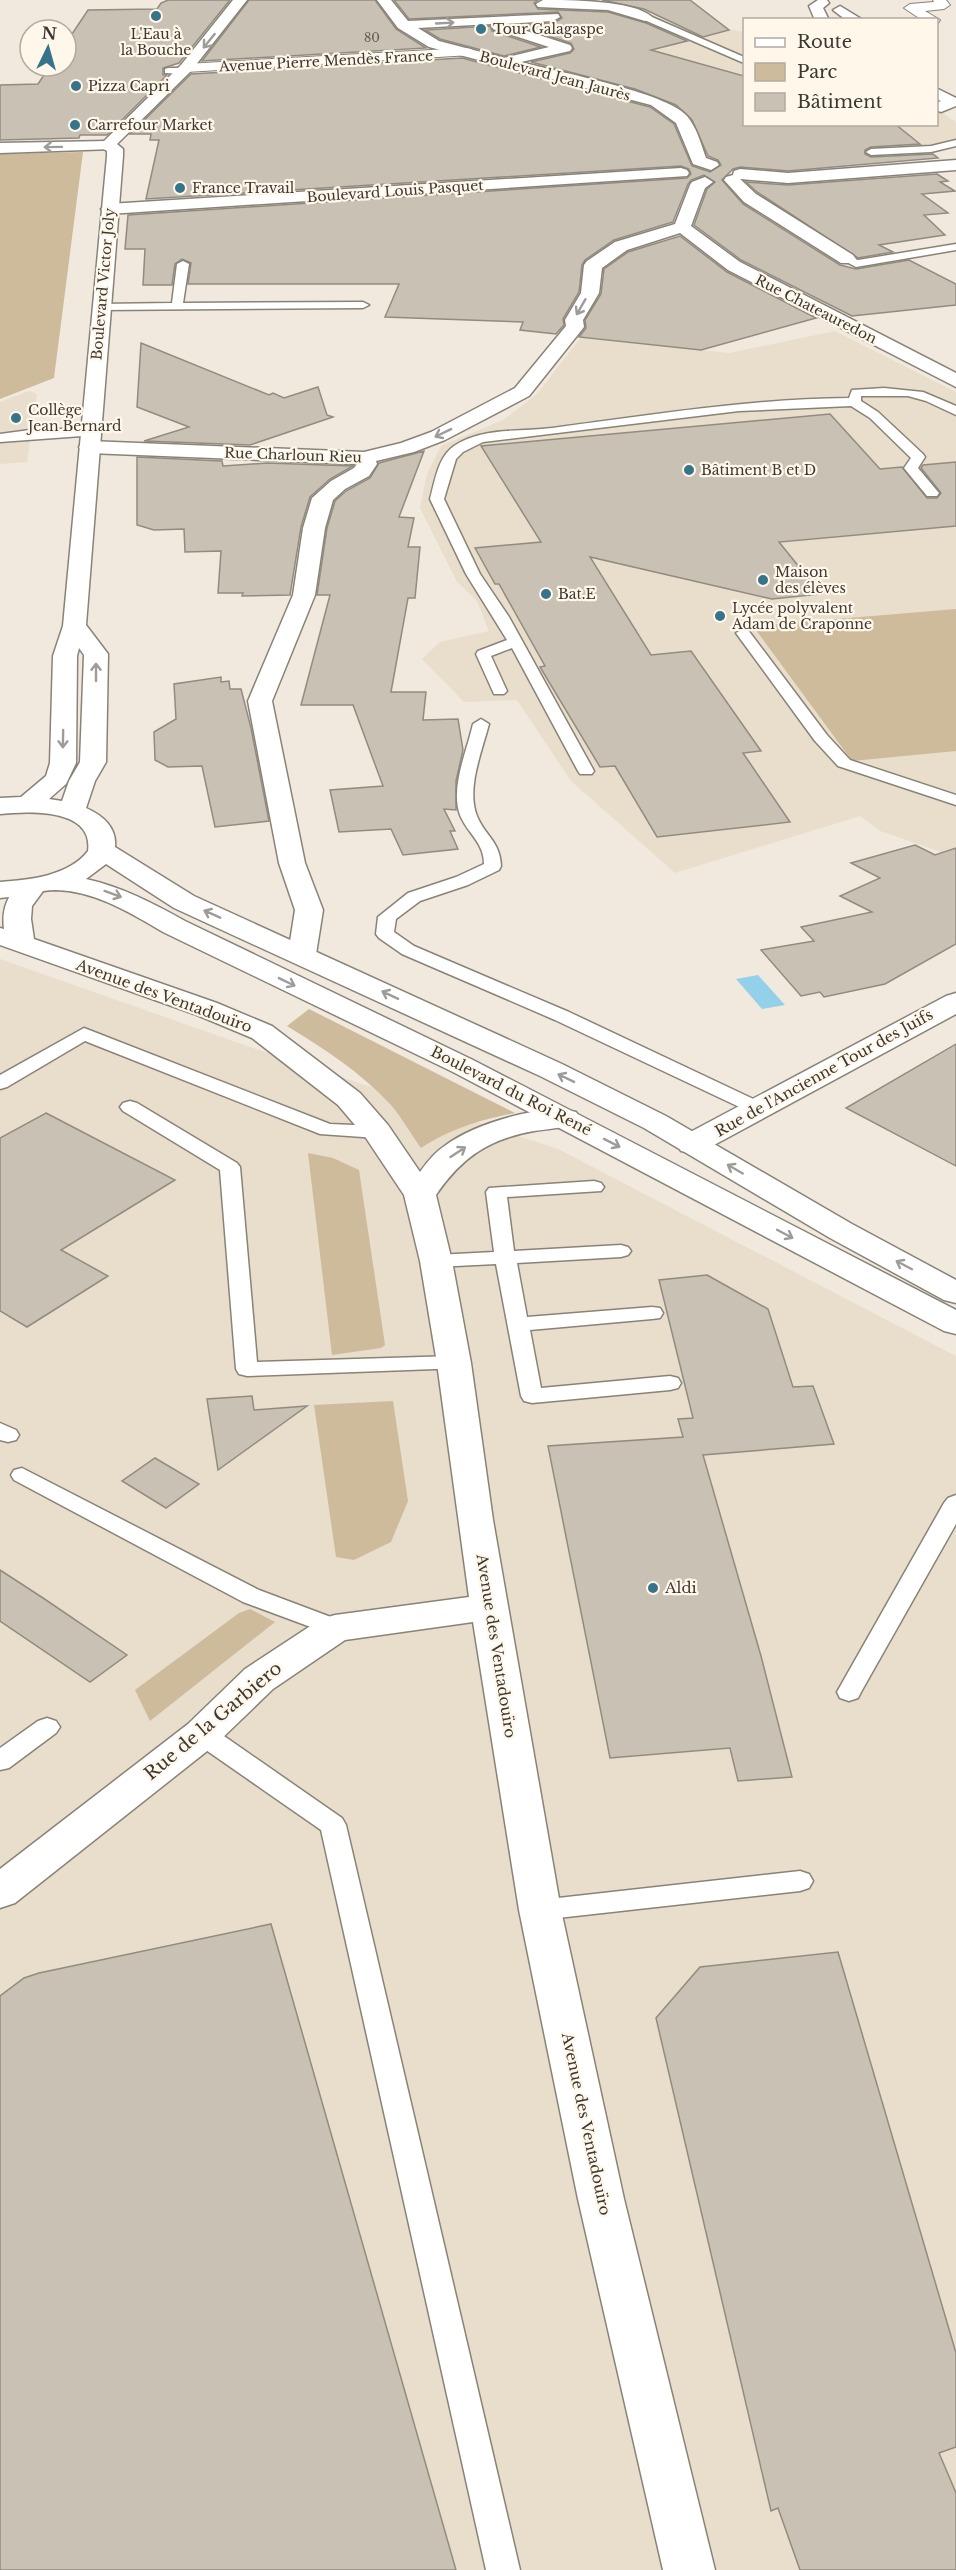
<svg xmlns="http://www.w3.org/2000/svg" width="956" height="2570" font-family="'Libre Baskerville',serif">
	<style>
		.built { fill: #e8decb }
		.green { fill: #cebb9b }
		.water { fill: #93d0ea }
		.building { fill: #c8c1b4; stroke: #928b80; stroke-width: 1.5 }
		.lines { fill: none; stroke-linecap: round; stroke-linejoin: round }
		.service-casing { stroke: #898377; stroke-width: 3 }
		.pedestrian-casing { stroke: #898377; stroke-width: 2 }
		.minor-casing { stroke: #898377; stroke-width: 3 }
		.secondary-casing { stroke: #898377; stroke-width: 3 }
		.service { fill: #fff; fill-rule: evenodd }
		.pedestrian { fill: #fff; fill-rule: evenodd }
		.minor { fill: #fff; fill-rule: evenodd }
		.secondary { fill: #fff; fill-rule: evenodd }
		.oneway { stroke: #9e9c9a }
		.poi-dot { fill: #37738a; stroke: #fef7ea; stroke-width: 2 }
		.labels { text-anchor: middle; stroke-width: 4.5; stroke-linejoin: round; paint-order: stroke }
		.number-label { font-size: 12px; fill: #5f5b54 }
		.far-poi-label { font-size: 14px; fill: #3c3934; stroke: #fef7ea; text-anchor: start }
		.far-street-label { font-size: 14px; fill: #3c3934; stroke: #fef7ea }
		.street-label { font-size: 15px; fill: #3c3934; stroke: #fef7ea }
		.poi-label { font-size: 15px; fill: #3c3934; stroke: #fef7ea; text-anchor: start }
		.near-street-label { font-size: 18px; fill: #3c3934; stroke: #fef7ea }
	</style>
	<rect width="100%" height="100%" fill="#f1e9dd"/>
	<!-- built -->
	<g class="built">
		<polygon points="654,15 744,32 744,78 736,80 740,100 744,101 744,112 733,115 703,109 528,60 578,47 520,31 541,26 632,21"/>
		<polygon points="937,109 956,122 956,147 927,153 821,159 787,125 936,124"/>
		<polygon points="835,331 956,392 956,850 941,852 880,831 860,816 675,873 571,781 517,700 464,702 422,659 440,642 489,631 477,601 457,582 420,508 427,474 441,446 503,420 537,394 581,337 729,353"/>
		<polygon points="29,391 37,394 27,462 0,464 0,402"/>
		<polygon points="0,959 250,1047 558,1149 956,1356 956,2570 0,2570"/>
	</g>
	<!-- green -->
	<g class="green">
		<polygon points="83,152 54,378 0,399 0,154"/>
		<polygon points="956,609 956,751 852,761 753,626"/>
		<path d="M 309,1009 L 515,1113 C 480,1120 452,1128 421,1148 C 411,1134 402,1118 391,1105 C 360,1072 325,1049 287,1026 Z"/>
		<polygon points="308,1153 333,1158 359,1170 385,1345 381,1348 332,1355"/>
		<polygon points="393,1401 408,1501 391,1542 354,1560 336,1557 314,1405"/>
		<polygon points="250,1609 275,1622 150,1721 135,1690 239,1613"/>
	</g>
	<!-- water -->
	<polygon class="water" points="758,975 785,1005 762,1009 736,979"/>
	<!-- building -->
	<g class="building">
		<polygon points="168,0 230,0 179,63 163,68 163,75 167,75 107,135 80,135 79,138 0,140 0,85 38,84 50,66 66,66 66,43 88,10 157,9 161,3"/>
		<polygon points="249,0 375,0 396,29 426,48 202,61"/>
		<polygon points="394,0 538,0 534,3 538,9 608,12 646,23 687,41 651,50 744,76 744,124 895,124 920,144 871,147 865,150 865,154 871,157 933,154 938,158 788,171 740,167 733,169 722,180 743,204 840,265 856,269 909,260 956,284 956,305 852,316 741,260 694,225 707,189 715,182 704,175 691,180 688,184 673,222 614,240 585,260 582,265 579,292 563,319 564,325 556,334 520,330 523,322 385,317 399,284 188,284 191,263 182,259 175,264 172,285 143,285 145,249 125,249 128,215 687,178 691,174 689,169 681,166 146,199 159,140 150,140 151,134 130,134 191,74 462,58 650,107 674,124 692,166 710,172 721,165 718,160 708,156 692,120 676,105 635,89 531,62 570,53 574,49 571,43 517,26 554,23 562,18 558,12 409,19"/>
		<polygon points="602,0 690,0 729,30 703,37 644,9"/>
		<polygon points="490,26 492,31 541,47 504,56 440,39 425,30"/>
		<polygon points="937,174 948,181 940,182 955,191 922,194 948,213 924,215 945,235 879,245 893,252 858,258 757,192 746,182 788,185"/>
		<polygon points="680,236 727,272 816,318 701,350 579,337 586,328 585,320 601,294 604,269 628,252"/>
		<polygon points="141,343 269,395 273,393 284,398 318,387 327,415 333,417 250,445 144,441 189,427 137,407"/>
		<polygon points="830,414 880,469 902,467 927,498 937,498 941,493 921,468 923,465 956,462 956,526 779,542 821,594 772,599 590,557 651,655 691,651 761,751 743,753 790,822 657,837 615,766 600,767 540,667 545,666 499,584 495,584 475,548 541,542 481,446"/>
		<polygon points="424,451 399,517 414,518 408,547 420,547 415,598 408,598 391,692 426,692 423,720 458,719 463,750 456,781 456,810 444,809 455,831 450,831 458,849 403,855 391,829 339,832 330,790 383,786 353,705 301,705 330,595 317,595 327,528 335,501 346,491 370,478 379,463"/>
		<polygon points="137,457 222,461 223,466 267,463 353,466 330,479 310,497 301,527 290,595 242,596 243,593 218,593 221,551 185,552 184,529 154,530 137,525"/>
		<polygon points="221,677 221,682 229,681 230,689 241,689 251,728 269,821 215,827 202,766 168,767 155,760 154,732 176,719 174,684"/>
		<polygon points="915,845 935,855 956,848 956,944 885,984 824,997 820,992 801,996 761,950 814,941 801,927 872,912 840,896 880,878 851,863"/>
		<polygon points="956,1044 956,1166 846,1108"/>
		<polygon points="46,1113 175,1180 61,1250 108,1276 27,1327 0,1311 0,1138"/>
		<polygon points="707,1275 768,1309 793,1387 813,1386 834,1444 703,1455 761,1656 792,1777 738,1781 730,1748 610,1758 548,1446 683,1437 678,1419 693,1418 659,1280"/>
		<polygon points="252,1396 254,1410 307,1406 218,1470 207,1399"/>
		<polygon points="155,1458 199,1484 166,1508 122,1481"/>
		<polygon points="0,1570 43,1598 127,1655 90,1682 0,1621"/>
		<polygon points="271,1924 456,2570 0,2570 0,1996 24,1978 39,1973"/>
		<polygon points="838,1952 956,2353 956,2447 939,2453 956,2493 956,2570 800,2570 778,2508 771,2511 656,2018 700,1967"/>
	</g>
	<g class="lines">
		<!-- service casing -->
		<g class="service-casing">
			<g id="service">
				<polygon points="645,14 744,57 744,63 642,19 641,17"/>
				<polygon points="168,68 182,68 187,71 182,74 165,73 165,69"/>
				<polygon points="956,140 956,146 931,152 871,155 866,152 871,149 931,146"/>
				<polygon points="956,244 956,250 856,267 841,259 847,256 858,260"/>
				<polygon points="183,261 189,264 183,303 363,302 369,305 363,308 101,310 95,307 101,304 172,303 177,264"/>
				<path d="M 884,388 L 923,392 L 956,406 L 956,415 L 926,401 L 908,396 L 861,396 L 861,401 L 878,412 L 923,454 L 925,457 L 918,468 L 939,493 L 937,496 L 927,496 L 904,468 L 911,458 L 870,418 L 851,406 L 739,411 L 483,442 L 463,452 L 456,459 L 444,499 L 480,574 L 509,617 L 594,771 L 592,774 L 580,774 L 578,771 L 512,648 L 491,656 L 507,691 L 504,694 L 494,694 L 476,654 L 478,651 L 507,640 L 466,574 L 430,499 C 435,481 438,457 454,446 C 482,427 521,432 552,428 C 651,415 749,399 849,398 L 852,390 Z"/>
				<polygon points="91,428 97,432 96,435 0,442 0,434 30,430"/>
				<polygon points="743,629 748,630 827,735 850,760 956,795 956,805 838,766 815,741 736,633"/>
				<path d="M 481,719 L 489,724 C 482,751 466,789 477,816 C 485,836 500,841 501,866 L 499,870 L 468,885 L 420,901 L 396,919 L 394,932 L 414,946 L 569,1012 L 766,1105 L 769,1109 L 766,1113 L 752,1113 L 555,1020 L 402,954 L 379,938 L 376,934 L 378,917 L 408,893 L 456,877 L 484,864 C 484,842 467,833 460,815 C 450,787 467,751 473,724 Z"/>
				<polygon points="84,1028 330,1124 377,1126 384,1128 387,1132 384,1136 377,1138 320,1134 85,1041 7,1087 0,1089 0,1075"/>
				<polygon points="130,1101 137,1103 237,1163 240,1167 257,1362 454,1356 462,1358 465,1363 462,1368 247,1376 239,1374 236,1369 220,1170 123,1111 120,1107 123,1103"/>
				<polygon points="594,1181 601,1183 604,1187 601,1191 507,1197 514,1251 621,1245 628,1247 631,1251 628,1255 621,1257 517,1263 527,1317 652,1307 660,1308 663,1313 660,1318 652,1319 530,1330 541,1388 670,1376 678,1378 681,1383 678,1388 670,1390 532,1403 524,1401 521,1396 496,1264 436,1267 429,1265 426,1261 429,1257 436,1255 494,1252 486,1192 489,1188"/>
				<polygon points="0,1423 16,1430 19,1435 16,1440 8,1442 0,1440"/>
				<polygon points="22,1468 259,1590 344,1622 347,1628 344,1634 335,1636 243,1602 14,1480 11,1475 14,1470"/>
				<polygon points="956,1495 956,1524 861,1692 858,1698 849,1701 840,1698 837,1692 944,1503 948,1498"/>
				<polygon points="47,1718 56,1721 60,1727 56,1733 9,1768 0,1770 0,1748 38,1721"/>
				<polygon points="202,1725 211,1727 342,1818 346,1825 520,2570 486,2570 321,1830 193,1741 189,1734 193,1727"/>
				<polygon points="800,1871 809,1874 813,1881 809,1888 800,1891 540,1920 530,1917 526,1910 530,1903 540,1900"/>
			</g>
		</g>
		<!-- pedestrian casing -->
		<g class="pedestrian-casing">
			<g id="pedestrian">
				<polygon points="933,0 946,0 950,5 944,9 925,11 940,20 938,23 936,20 922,20 904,8 910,4 934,2"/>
				<polygon points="466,48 471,49 473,52 471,55 186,72 179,68 186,64"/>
			</g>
		</g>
		<!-- minor casing -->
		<g class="minor-casing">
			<g id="minor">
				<path d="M 377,0 L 391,0 L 408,21 L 558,14 L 560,17 L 553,21 L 505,24 L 570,45 L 572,48 L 570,51 L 521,62 C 557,72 666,92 687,116 C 697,128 701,144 706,158 L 717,162 L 719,165 L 711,170 L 693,164 L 676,123 L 651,105 L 429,47 L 398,28 ZM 492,24 L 493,29 L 549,47 L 504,58 L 439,41 L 418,28 Z"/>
				<path d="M 543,0 C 569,0 634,0 652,17 L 645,21 L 608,10 L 538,7 L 536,4 Z"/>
				<polygon points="818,0 827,0 829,3 823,8 829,20 815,20 809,6"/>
				<polygon points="840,6 863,20 846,20 833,10"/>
				<polygon points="936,88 956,98 956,106 941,112 936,110 936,103 941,101 936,99"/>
				<polygon points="107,141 115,146 113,149 0,153 0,143"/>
				<polygon points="956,160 956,170 788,183 740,179 756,194 853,255 856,259 853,263 841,263 744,202 724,180 726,177 733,175 734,171 740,169 788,173"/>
				<polygon points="681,168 687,170 689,173 687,176 109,214 101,209 109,204"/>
				<polygon points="705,177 713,182 705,188 691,226 740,262 956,373 956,387 728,270 680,233 627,250 602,268 599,293 583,320 584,327 529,396 445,440 414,452 376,461 377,464 369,476 345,489 333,500 325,528 315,595 272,701 305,863 323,910 316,954 312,960 302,962 292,960 288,954 295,910 279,863 248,701 293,595 303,528 312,498 331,481 354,468 357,464 89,453 82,451 79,447 82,443 89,441 364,452 401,443 431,432 515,388 566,326 565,320 581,293 584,265 587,261 615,242 675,224 690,185 692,182"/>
				<path d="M 33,879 L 43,881 L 46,887 L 32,906 L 31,919 L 34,939 L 217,1003 L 272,1026 L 360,1093 L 388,1125 L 420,1172 C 427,1162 435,1152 446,1145 C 474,1124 542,1103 576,1112 L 580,1118 L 576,1124 C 562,1128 548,1129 534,1131 C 489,1139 462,1157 436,1195 L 452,1261 L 471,1363 L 493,1520 L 561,1910 L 624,2199 L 715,2570 L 663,2570 L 578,2199 L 519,1910 L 473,1622 L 345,1640 L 273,1689 L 216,1744 L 15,1903 L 0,1908 L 0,1869 L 188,1724 L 245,1669 L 321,1619 L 335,1615 L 469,1597 L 437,1363 L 420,1261 L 404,1195 L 366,1138 L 338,1105 L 252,1038 L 197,1015 L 0,945 L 0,928 L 4,929 C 1,907 10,885 33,879 Z"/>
				<polygon points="956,993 956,1014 703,1151 692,1153 681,1151 677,1144 681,1137 946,996"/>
			</g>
		</g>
		<!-- secondary casing -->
		<g class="secondary-casing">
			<path id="secondary" d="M 233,0 L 247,0 L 191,71 L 117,144 L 123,149 L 123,156 L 86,625 L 108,654 L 106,762 L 95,781 L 86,808 C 102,815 117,827 115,847 L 194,896 L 562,1064 L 666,1116 L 852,1224 L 956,1280 L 956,1303 L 944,1300 L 830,1238 L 644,1128 L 540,1076 L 174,908 L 106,864 L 86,879 C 122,887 153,903 185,921 L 473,1060 L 956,1310 L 956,1334 L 944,1331 L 453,1072 L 165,933 C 132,914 96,891 56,890 C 39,890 18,897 0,898 L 0,882 C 29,880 69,876 88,851 C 94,808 29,811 0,814 L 0,798 L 21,797 L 46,776 L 50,763 L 53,656 L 63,626 L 107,156 L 107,151 L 99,146 L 181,65 ZM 79,648 L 84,655 L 80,762 L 69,781 L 62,801 L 49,799 L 66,784 L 76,763 L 77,656 Z"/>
		</g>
		<!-- service -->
		<use href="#service" class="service"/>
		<!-- pedestrian -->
		<use href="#pedestrian" class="pedestrian"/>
		<!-- minor -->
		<use href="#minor" class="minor"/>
		<!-- secondary -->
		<use href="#secondary" class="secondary"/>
	</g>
	<!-- one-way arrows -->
	<defs><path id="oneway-shaft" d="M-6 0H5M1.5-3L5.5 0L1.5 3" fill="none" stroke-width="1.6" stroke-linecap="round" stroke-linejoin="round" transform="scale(1.5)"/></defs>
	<g class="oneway">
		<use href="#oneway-shaft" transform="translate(445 23) rotate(-3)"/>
		<use href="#oneway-shaft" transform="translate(209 41) rotate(129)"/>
		<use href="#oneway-shaft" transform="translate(53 147) rotate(179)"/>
		<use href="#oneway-shaft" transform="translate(581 307) rotate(120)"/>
		<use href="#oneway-shaft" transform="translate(443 433) rotate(154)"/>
		<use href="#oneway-shaft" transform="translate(96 672) rotate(-90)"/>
		<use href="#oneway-shaft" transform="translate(63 739) rotate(91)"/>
		<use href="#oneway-shaft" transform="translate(113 894) rotate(20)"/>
		<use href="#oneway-shaft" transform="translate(212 914) rotate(-156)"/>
		<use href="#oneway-shaft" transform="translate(287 982) rotate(26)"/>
		<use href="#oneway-shaft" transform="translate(390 995) rotate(-155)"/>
		<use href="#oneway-shaft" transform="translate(566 1078) rotate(-154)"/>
		<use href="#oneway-shaft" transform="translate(612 1143) rotate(27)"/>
		<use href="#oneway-shaft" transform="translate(458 1152) rotate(-33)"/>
		<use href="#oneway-shaft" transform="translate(735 1169) rotate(-150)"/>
		<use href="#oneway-shaft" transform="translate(785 1234) rotate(28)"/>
		<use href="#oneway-shaft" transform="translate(904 1265) rotate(-152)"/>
	</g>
	<!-- markers -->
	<g class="poi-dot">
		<circle cx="156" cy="16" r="6"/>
		<circle cx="481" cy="29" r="6"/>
		<circle cx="76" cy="86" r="6"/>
		<circle cx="75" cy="125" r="6"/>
		<circle cx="180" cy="188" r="6"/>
		<circle cx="16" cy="418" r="6"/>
		<circle cx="689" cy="470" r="6"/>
		<circle cx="763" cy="580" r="6"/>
		<circle cx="546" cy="594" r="6"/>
		<circle cx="720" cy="616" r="6"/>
		<circle cx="653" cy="1588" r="6"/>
	</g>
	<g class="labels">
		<!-- number labels -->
		<g class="number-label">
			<text x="372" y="42">80</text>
		</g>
		<!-- far-poi labels -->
		<g class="far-poi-label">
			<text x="493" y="34">Tour Galagaspe</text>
			<text x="156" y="39" text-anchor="middle">L'Eau à<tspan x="156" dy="16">la Bouche</tspan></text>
			<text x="88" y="91">Pizza Capri</text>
			<text x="87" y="130">Carrefour Market</text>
			<text x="192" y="193">France Travail</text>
			<text x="28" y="415">Collège<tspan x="28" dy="16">Jean Bernard</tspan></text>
			<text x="701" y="475">Bâtiment B et D</text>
			<text x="775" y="577">Maison<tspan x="775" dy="16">des élèves</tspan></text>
			<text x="558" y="599">Bat.E</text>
			<text x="732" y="613">Lycée polyvalent<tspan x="732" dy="16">Adam de Craponne</tspan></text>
		</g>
		<!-- far-street labels -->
		<g class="far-street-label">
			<text transform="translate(326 61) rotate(-3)" y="5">Avenue Pierre Mendès France</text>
			<text transform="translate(555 76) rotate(15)" y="5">Boulevard Jean Jaurès</text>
			<text transform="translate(395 191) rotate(-4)" y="5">Boulevard Louis Pasquet</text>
			<text transform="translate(103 284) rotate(-85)" y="5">Boulevard Victor Joly</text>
			<text transform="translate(816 309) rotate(27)" y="5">Rue Chateauredon</text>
			<text transform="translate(293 455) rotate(2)" y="5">Rue Charloun Rieu</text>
		</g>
		<!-- street labels -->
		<g class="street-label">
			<text transform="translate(164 996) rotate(20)" y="5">Avenue des Ventadouïro</text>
			<text transform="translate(824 1073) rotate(-29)" y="5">Rue de l'Ancienne Tour des Juifs</text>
			<text transform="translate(511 1091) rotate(27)" y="5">Boulevard du Roi René</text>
			<text transform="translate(496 1646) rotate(81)" y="5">Avenue des Ventadouïro</text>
			<text transform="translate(586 2124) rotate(78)" y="5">Avenue des Ventadouïro</text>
		</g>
		<!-- poi labels -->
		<g class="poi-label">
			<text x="665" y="1593">Aldi</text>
		</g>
		<!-- near-street labels -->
		<g class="near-street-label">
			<text transform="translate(213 1721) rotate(-40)" y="6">Rue de la Garbiero</text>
		</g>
	</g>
	<!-- legend -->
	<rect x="743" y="18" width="195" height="108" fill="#fef7ea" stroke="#b0aba1" stroke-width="1.5"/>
	<rect x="755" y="38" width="30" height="9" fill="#ffffff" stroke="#b0aba1" stroke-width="1.5"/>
	<text x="797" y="48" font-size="18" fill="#3c3934">Route</text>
	<rect x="755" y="63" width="30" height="18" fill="#cebb9b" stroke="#b0aba1" stroke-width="1.5"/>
	<text x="797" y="78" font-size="18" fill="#3c3934">Parc</text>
	<rect x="755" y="93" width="30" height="18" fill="#c8c1b4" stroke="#b0aba1" stroke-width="1.5"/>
	<text x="797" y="108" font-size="18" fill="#3c3934">Bâtiment</text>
	<!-- north arrow -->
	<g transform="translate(48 48) rotate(5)"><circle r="28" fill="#fef7ea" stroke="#b0aba1" stroke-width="1.5"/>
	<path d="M0-4.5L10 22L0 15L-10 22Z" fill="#37738a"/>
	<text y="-9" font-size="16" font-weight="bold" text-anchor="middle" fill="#3c3934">N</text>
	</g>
</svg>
